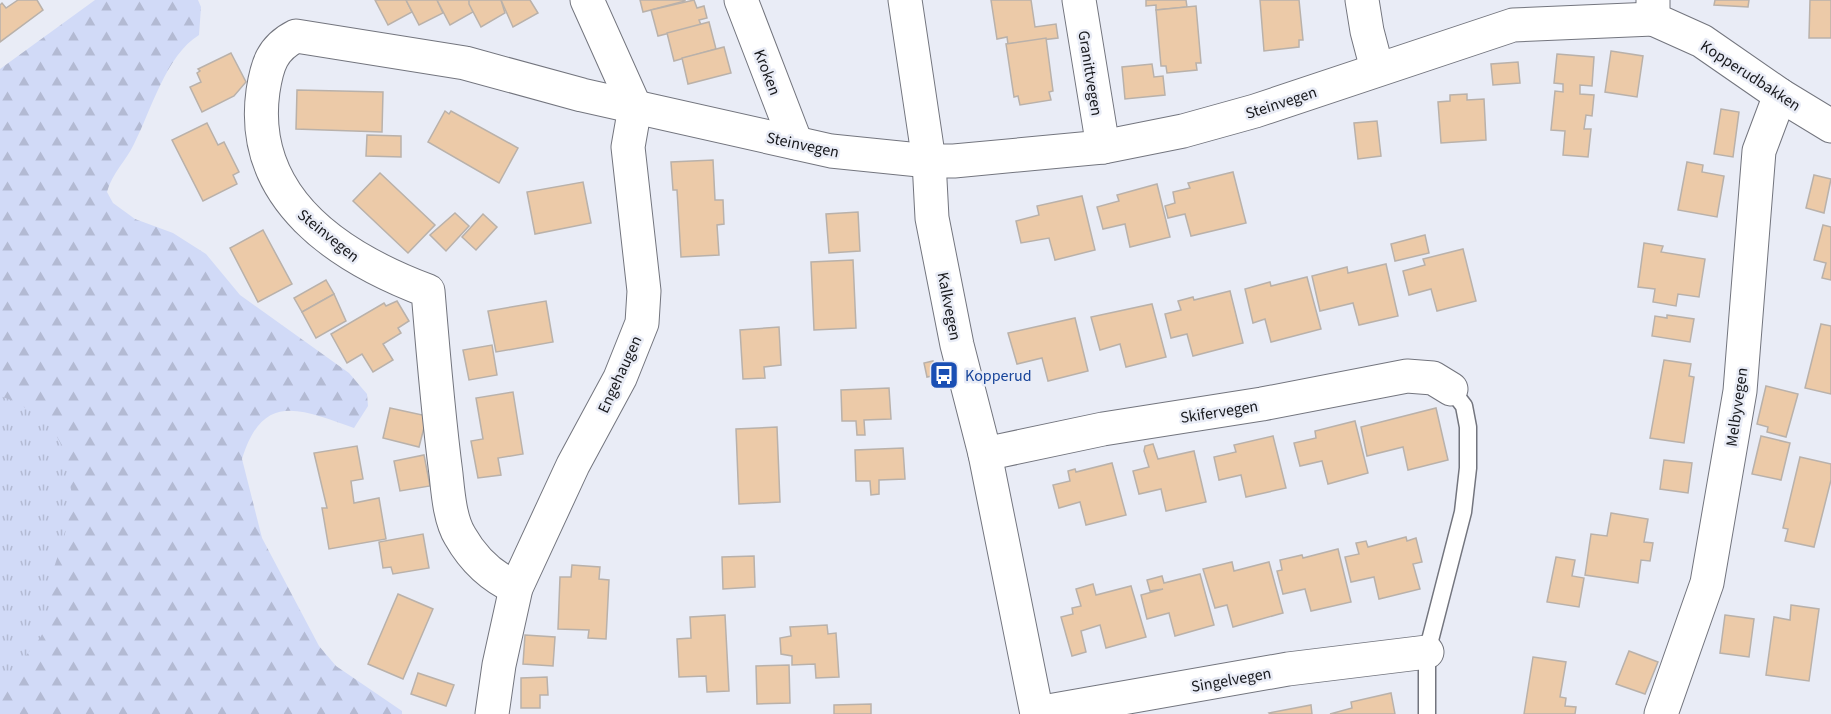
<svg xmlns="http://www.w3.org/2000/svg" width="1831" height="714" font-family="'Source Sans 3',sans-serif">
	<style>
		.grass { fill: url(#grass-tufts) }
		.forest { fill: url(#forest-firs) }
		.building { fill: #eccaa8; stroke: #b9b1aa; stroke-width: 1.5 }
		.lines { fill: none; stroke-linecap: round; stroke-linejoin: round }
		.lane-casing { stroke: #73757e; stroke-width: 19 }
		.street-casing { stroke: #73757e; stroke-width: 35 }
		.lane { stroke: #fff; stroke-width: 16 }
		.street { stroke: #fff; stroke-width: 33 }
		.labels { text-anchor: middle; stroke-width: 5; stroke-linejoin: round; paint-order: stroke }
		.street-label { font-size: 16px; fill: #17181c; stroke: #e9ecf6 }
		.transit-label { font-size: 16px; fill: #164399; stroke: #e9ecf6; text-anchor: start }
	</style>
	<defs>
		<pattern id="grass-tufts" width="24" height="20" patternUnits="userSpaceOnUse" patternTransform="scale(1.5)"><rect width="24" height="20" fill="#d1daf7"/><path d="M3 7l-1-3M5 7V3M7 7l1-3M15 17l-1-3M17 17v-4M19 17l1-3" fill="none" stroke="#b3bad3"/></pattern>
		<pattern id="forest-firs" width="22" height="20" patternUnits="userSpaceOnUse" patternTransform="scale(1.5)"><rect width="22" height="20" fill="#d1daf7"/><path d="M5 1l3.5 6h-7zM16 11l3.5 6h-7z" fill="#b3bad3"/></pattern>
	</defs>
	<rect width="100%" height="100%" fill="#e9ecf6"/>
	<!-- grass -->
	<polygon class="grass" points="0,380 47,384 73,451 87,591 0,712"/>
	<!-- forest -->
	<path class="forest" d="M 95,0 L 198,0 L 201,7 L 199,35 C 166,55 151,111 134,144 C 126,161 112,173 107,192 L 113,203 L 135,219 L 173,233 L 206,254 L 240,295 L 349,373 L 367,394 L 368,406 L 354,428 C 302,410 263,390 242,459 L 262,538 L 319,646 L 336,666 L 402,711 L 402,714 L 0,714 L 0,688 L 40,638 L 53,614 L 47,588 L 64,538 L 73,500 L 63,448 L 50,424 L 16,402 L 0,396 L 0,69 Z"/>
	<!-- building -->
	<g class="building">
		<polygon points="18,0 37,0 43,10 0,42 0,5 2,3 6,8"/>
		<polygon points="375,0 406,0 412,12 388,25"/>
		<polygon points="406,0 437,0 443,13 419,25"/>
		<polygon points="437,0 469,0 473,12 450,25"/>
		<polygon points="469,0 501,0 505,13 481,27 469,4"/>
		<polygon points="501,0 530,0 538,13 513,27"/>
		<polygon points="640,0 685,0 685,1 643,12"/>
		<polygon points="694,0 697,8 704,6 707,18 699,20 701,25 658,36 651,10"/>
		<polygon points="991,0 1031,0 1035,27 1056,24 1058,38 1008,44 1007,37 997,39"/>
		<polygon points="1146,0 1186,0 1187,7 1156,10 1156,5 1146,6"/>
		<polygon points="1260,0 1299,0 1303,40 1299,40 1299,47 1264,51"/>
		<polygon points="1715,0 1749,0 1748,7 1714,5"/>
		<polygon points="1810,0 1831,0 1831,38 1809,38"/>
		<polygon points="1196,6 1201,63 1196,63 1197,70 1167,73 1166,66 1161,66 1156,10"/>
		<polygon points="709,22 716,49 674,61 667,33"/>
		<polygon points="1046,38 1053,91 1049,92 1051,100 1020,105 1018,96 1014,97 1006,44"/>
		<polygon points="724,47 731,73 688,84 682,58"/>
		<polygon points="1611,51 1643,56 1637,97 1605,92"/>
		<polygon points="231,53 246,82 234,96 202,112 190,87 201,82 197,73 200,71 198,69"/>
		<polygon points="1557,54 1594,57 1592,86 1580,85 1580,94 1594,95 1592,116 1586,115 1584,129 1591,129 1588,157 1563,155 1565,131 1551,130 1555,91 1563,92 1563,84 1554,83"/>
		<polygon points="1518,62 1520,83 1493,85 1491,64"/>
		<polygon points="1152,64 1154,77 1163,76 1165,95 1125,99 1122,67"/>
		<polygon points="297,90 383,92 382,132 296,129"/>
		<polygon points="1467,94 1467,100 1484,99 1486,140 1441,143 1438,102 1450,101 1450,95"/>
		<polygon points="1721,109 1739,112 1733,157 1714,154"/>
		<polygon points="445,111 449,114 451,111 518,148 499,183 428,142"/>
		<polygon points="1377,121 1381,156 1358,159 1354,123"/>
		<polygon points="207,123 218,145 224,142 239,172 233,175 237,184 203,201 172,140"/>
		<polygon points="367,135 401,136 401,157 366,156"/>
		<polygon points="713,160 715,200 723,200 724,224 717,225 719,255 681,257 677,190 673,190 671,162"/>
		<polygon points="1687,162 1703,165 1702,172 1724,176 1717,217 1678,210"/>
		<polygon points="1233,172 1246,223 1191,236 1185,214 1168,218 1165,206 1175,203 1173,192 1190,188 1188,183"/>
		<polygon points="380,173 435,225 408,253 353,201"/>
		<polygon points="1814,175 1831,179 1824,213 1806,208"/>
		<polygon points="583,182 591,223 535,234 527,192"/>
		<polygon points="1157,184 1170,237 1130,247 1125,224 1103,229 1097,207 1119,201 1117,195"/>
		<polygon points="1082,196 1095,250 1055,260 1049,238 1021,243 1016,221 1039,215 1037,206"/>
		<polygon points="858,212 860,251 829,253 826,214"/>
		<polygon points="455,213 469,226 446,251 430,235"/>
		<polygon points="483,214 497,227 476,250 462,237"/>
		<polygon points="1823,225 1831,227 1831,280 1822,278 1826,263 1814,260"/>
		<polygon points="263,230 292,284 258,302 230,248"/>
		<polygon points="1425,235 1429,253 1395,261 1391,244"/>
		<polygon points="1644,243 1663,246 1661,252 1705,259 1699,297 1678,294 1676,306 1653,302 1655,289 1638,287"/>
		<polygon points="1463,249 1476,301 1437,311 1431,289 1409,295 1403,271 1425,265 1423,259"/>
		<polygon points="853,260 856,328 814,330 811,262"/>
		<polygon points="1386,264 1398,316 1359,325 1353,303 1320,311 1312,276 1347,267 1348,273"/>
		<polygon points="1307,277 1321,329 1271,342 1265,319 1253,323 1245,289 1270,282 1271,286"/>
		<polygon points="326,280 334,294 302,312 294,298"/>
		<polygon points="1230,291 1243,343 1193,356 1187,334 1171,338 1165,314 1181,310 1178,301 1193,297 1194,300"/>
		<polygon points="334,294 346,321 316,338 302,312"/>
		<polygon points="397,301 409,321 398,328 401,333 383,344 393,360 373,372 362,354 347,363 331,334 384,303 386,306"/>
		<polygon points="546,301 553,342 496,352 488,311"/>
		<polygon points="1152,304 1166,357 1126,367 1120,344 1100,350 1091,317"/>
		<polygon points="1667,315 1694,319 1690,342 1652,336 1655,316 1667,318"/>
		<polygon points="1075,318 1088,371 1048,381 1042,358 1017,364 1008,333"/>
		<polygon points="1821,324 1831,326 1831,394 1805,388"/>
		<polygon points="779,327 781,365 764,367 765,378 743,379 740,330"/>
		<polygon points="492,345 497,375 469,380 463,350"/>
		<polygon points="1664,360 1691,364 1689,376 1694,377 1684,443 1650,438"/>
		<polygon points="933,361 937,375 927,377 924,363"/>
		<polygon points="1766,386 1798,394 1786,437 1767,432 1768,427 1757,424"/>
		<polygon points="889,388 891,419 864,420 865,435 857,435 856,421 842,421 841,390"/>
		<polygon points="513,392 523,454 498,458 501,475 478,478 471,441 483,439 476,398"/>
		<polygon points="390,408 427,416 419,447 383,438"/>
		<polygon points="1436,408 1448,460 1408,470 1403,447 1367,456 1361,427"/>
		<polygon points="1355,421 1368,473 1328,484 1322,461 1300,466 1294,443 1316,438 1315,431"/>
		<polygon points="777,427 780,502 739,504 736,429"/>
		<polygon points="1273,436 1286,488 1246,497 1241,475 1219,480 1214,457 1236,452 1234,445"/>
		<polygon points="1761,436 1790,443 1781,480 1752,474"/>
		<polygon points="1153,444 1158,459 1194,451 1206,502 1166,511 1161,489 1139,494 1133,471 1149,467 1144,451 1145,446"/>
		<polygon points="357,446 363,479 351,481 354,503 379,498 386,539 329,549 322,508 327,508 314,453"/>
		<polygon points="903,448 905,479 879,480 879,494 871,495 870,481 856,481 855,450"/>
		<polygon points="424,455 430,486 400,491 394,461"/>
		<polygon points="1800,457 1831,464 1831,480 1814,547 1785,541 1788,529 1783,528"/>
		<polygon points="1664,460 1692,463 1688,493 1660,489"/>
		<polygon points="1112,463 1126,515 1086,525 1080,502 1059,508 1053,485 1070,481 1068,471 1075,469 1076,472"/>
		<polygon points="1611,513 1648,519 1644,542 1653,543 1650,561 1641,560 1638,583 1585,575 1591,534 1607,536"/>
		<polygon points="423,534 429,568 393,574 391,567 383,568 379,542"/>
		<polygon points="1406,537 1407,541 1416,538 1422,562 1413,564 1420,589 1379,599 1374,577 1351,582 1345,557 1359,554 1356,543 1366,541 1368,547"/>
		<polygon points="1338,549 1351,602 1311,611 1305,589 1283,594 1277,571 1282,570 1280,560 1302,555 1303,558"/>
		<polygon points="754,556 755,587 723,589 722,557"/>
		<polygon points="1556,557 1575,560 1572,576 1584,578 1579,607 1547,602"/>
		<polygon points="1232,562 1234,571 1269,562 1283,613 1233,627 1227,605 1215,608 1203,569"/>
		<polygon points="572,565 600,567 599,579 609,580 606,639 588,638 589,630 558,629 560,577 571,577"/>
		<polygon points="1200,574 1214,625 1175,636 1169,613 1147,619 1141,595 1163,589 1150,591 1147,580 1162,576 1164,583"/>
		<polygon points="1093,584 1096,595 1131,586 1146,637 1106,648 1100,625 1081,631 1086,652 1072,656 1061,617 1073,614 1072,608 1081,606 1076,589"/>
		<polygon points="398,594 433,609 403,679 368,664"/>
		<polygon points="1791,605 1819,609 1809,681 1766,675 1774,617 1790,620"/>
		<polygon points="725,615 729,691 707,692 706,676 679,677 677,639 691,638 690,617"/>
		<polygon points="1725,615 1754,619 1749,657 1720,653"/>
		<polygon points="827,625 828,634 836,633 839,677 816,678 815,664 792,665 792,656 781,654 780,638 791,636 790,627"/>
		<polygon points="525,635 555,637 553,666 523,664"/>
		<polygon points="1629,651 1658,662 1645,694 1616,684"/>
		<polygon points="1533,657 1566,662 1560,697 1566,698 1565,706 1576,707 1575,714 1524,714"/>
		<polygon points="789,665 790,703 757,704 756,666"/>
		<polygon points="418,673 454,685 446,706 411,694"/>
		<polygon points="547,677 548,695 540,695 540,708 521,708 521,678"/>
		<polygon points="1391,693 1395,714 1330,714 1352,708 1351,702"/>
		<polygon points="871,704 871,714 834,714 834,705"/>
		<polygon points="1311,705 1312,714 1270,714 1269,713"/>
	</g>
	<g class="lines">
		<!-- lane casing -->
		<g class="lane-casing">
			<polyline id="lane" points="1427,714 1427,652 1463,512 1468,468 1468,427 1464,406 1451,389"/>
		</g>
		<!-- street casing -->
		<g class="street-casing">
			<g id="street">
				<polyline points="741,0 796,143"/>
				<polyline points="905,0 929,161 932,218 957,345 985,454 1037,714"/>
				<polyline points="1079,0 1103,147"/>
				<polyline points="1362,0 1367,31 1377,69"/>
				<polyline points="1653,0 1653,19 1702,41 1780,95 1831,126"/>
				<polyline points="985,454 1103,429 1262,404 1407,376 1433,378 1451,389"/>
				<path d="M 516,588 C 492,577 473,559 460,536 C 450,520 448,493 446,474 C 438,413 433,352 428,291 C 340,258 248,199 263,91 C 267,65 272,48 296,36 L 465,63 L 582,95 L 831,151 L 929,161 L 954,161 L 1103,147 L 1183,131 L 1255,111 L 1513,25 L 1653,19"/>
				<polyline points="1037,713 1288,669 1427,652"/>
				<polyline points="492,714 499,665 516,588 573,465 620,378 642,323 644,291 628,147 635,107 587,0"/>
				<polyline points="1661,714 1707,583 1740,391 1759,151 1780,95"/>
			</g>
		</g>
		<!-- lane -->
		<use href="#lane" class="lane"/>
		<!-- street -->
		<use href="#street" class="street"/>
	</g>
	<!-- icons -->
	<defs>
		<g id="bus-square" transform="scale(1.5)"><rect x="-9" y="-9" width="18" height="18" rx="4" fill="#1a4fb4" stroke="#e9ecf6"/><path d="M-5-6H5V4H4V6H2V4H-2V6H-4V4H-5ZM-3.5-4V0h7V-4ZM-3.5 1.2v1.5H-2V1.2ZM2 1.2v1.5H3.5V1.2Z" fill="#fff"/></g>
	</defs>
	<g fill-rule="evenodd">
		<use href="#bus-square" x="944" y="375"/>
	</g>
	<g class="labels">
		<!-- street labels -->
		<g class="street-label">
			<text transform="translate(768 72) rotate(69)" y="6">Kroken</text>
			<text transform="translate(1091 73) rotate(81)" y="6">Granittvegen</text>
			<text transform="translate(1751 75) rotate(33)" y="6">Kopperudbakken</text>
			<text transform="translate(1281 102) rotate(-18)" y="6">Steinvegen</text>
			<text transform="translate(803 144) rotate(12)" y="6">Steinvegen</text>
			<text transform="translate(329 235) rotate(39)" y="6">Steinvegen</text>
			<text transform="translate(950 306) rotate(79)" y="6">Kalkvegen</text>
			<text transform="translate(619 374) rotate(-65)" y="6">Engehaugen</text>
			<text transform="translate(1736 407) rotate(-82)" y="6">Melbyvegen</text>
			<text transform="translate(1219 411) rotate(-9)" y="6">Skifervegen</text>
			<text transform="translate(1231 679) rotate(-10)" y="6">Singelvegen</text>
		</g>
		<!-- transit labels -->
		<g class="transit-label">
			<text x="965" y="381">Kopperud</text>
		</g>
	</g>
</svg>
